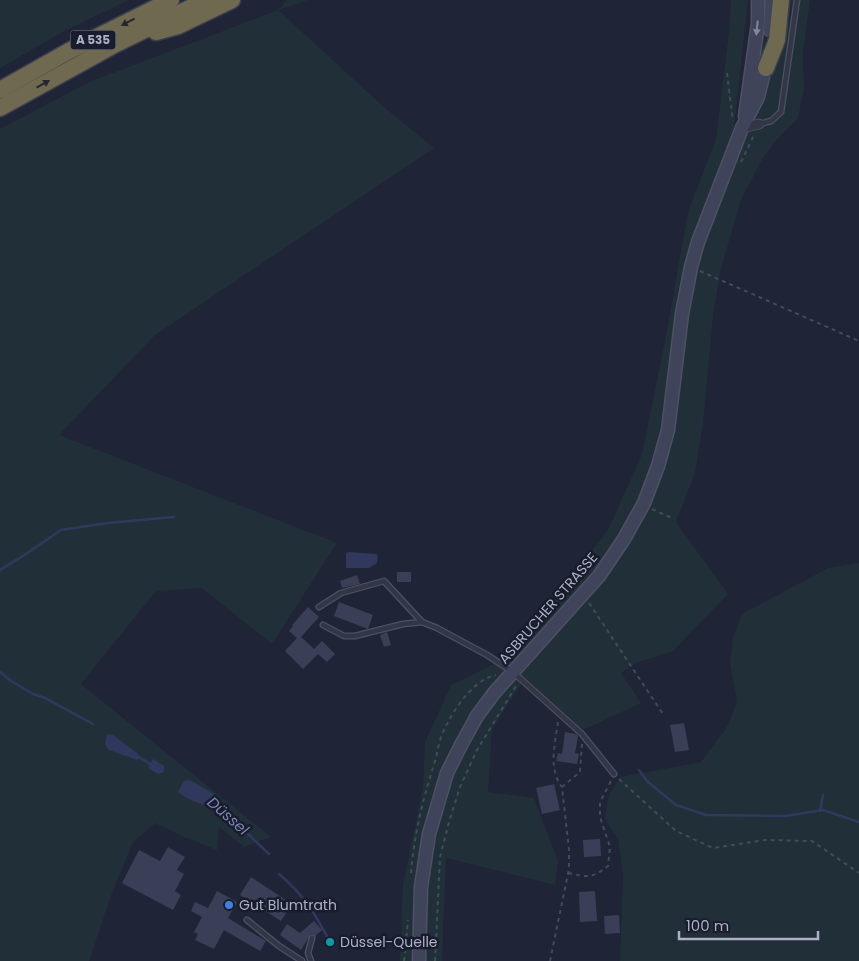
<svg xmlns="http://www.w3.org/2000/svg" width="859" height="961" font-family="Poppins,sans-serif">
	<style>
		.green { fill: #213038 }
		.water { fill: #30395d }
		.lines { fill: none; stroke-linecap: round; stroke-linejoin: round }
		.stream { stroke: #30395d; stroke-width: 2.5 }
		.building { fill: #3a3f57 }
		.lane-casing { stroke: #4d5163; stroke-width: 7 }
		.street-casing { stroke: #4d5163; stroke-width: 11 }
		.secondary-casing { stroke: #4d5163; stroke-width: 15 }
		.highway-casing { stroke: #3a3e4f; stroke-width: 19 }
		.path { stroke: #3e4d56; stroke-width: 2; stroke-dasharray: 4 4; stroke-linecap: butt }
		.lane { stroke: #323647; stroke-width: 4.5 }
		.street { stroke: #323647; stroke-width: 9 }
		.secondary { stroke: #40445b; stroke-width: 12 }
		.highway { stroke: #6e694f; stroke-width: 16 }
		.oneway { fill: #252831 }
		.oneway2 { fill: #81859b }
		.shop-dot { fill: #3f7fe0; stroke: #181c2c; stroke-width: 2 }
		.culture-dot { fill: #0f9aa8; stroke: #181c2c; stroke-width: 2 }
		.labels { text-anchor: middle; stroke-width: 5; stroke-linejoin: round; paint-order: stroke }
		.shield { fill: #181c2c; stroke: #808497; stroke-width: 1 }
		.shield-label { font-size: 12px; font-weight: bold; fill: #acb0c5 }
		.street-label { font-size: 14px; fill: #acb0c5; stroke: #181c2c }
		.poi-label { font-size: 14px; fill: #acb0c5; stroke: #181c2c; text-anchor: start }
		.water-label { font-size: 15px; font-style: italic; fill: #7a86b2; stroke: #181c2c }
	</style>
	<rect width="100%" height="100%" fill="#1f2437"/>
	<!-- green -->
	<g class="green">
		<polygon points="0,0 129,0 66,30 0,68"/>
		<polygon points="287,0 308,0 278,10 384,107 434,148 155,335 59,435 337,543 272,644 202,588 156,591 81,684 271,837 244,847 219,827 217,850 184,837 155,823 133,842 110,898 89,961 0,961 0,129 89,82 278,10"/>
		<polygon points="731,0 748,0 734,127 760,111 791,14 790,0 810,0 803,53 804,89 798,118 777,139 763,158 741,200 720,272 713,316 703,423 695,473 676,522 728,594 673,651 636,663 621,673 641,703 583,730 525,678 492,729 488,792 534,798 558,861 555,885 446,858 442,961 400,961 403,885 423,788 425,742 451,685 514,654 608,530 642,454 666,336 688,212 716,139 729,32"/>
		<path d="M 761,0 L 769,0 C 768,34 763,58 754,91 Z"/>
		<polygon points="859,563 859,961 620,961 623,876 618,839 605,819 609,795 620,777 701,762 727,727 737,702 730,663 733,637 742,614 828,568"/>
	</g>
	<!-- water -->
	<g class="water">
		<polygon points="349,552 376,554 378,556 377,563 369,568 346,568 346,553"/>
		<polygon points="107,734 113,735 138,754 140,758 137,760 109,750 105,744"/>
		<polygon points="153,759 164,766 164,772 158,774 148,768"/>
		<path d="M 190,780 C 203,788 223,796 226,812 L 222,814 C 217,813 215,811 211,809 C 200,802 188,801 178,792 L 184,781 Z"/>
	</g>
	<g class="lines">
		<!-- stream -->
		<g class="stream">
			<polyline points="0,570 26,554 61,530 108,523 174,517"/>
			<polyline points="0,672 11,681 33,694 45,698 93,724"/>
			<polyline points="137,756 152,765"/>
			<polyline points="639,770 648,782 676,805 706,815 786,816 823,810 859,822"/>
			<polyline points="223,810 269,854"/>
			<polyline points="820,811 823,795"/>
			<path d="M 279,874 C 305,896 314,912 330,942"/>
		</g>
	</g>
	<!-- building -->
	<g class="building">
		<rect x="397" y="572" width="14" height="10"/>
		<polygon points="357,575 360,584 342,588 340,581"/>
		<polygon points="339,602 373,615 368,629 334,616"/>
		<polygon points="308,607 319,617 301,637 314,649 322,641 335,654 327,662 318,654 303,669 285,651 297,638 289,631 293,626 292,625"/>
		<polygon points="387,632 391,645 384,647 380,635"/>
		<polygon points="684,723 689,750 675,752 670,725"/>
		<polygon points="565,732 576,734 578,736 575,753 579,754 577,764 556,761 558,753 562,754"/>
		<polygon points="554,784 560,810 542,814 536,788"/>
		<polygon points="600,839 601,856 584,857 583,840"/>
		<polygon points="168,847 185,857 177,870 184,874 175,891 181,895 173,910 122,883 139,850 160,861"/>
		<polygon points="251,877 292,904 281,921 240,895"/>
		<polygon points="217,891 237,902 228,918 266,941 260,951 224,930 214,949 195,940 198,934 194,932 202,917 191,911 195,902 208,908"/>
		<polygon points="595,891 597,921 580,922 579,892"/>
		<polygon points="619,915 620,933 605,934 604,916"/>
		<polygon points="314,921 322,930 315,936 312,934 310,935 301,950 280,935 287,924 300,933"/>
	</g>
	<g class="lines">
		<!-- lane casing -->
		<g class="lane-casing">
			<g id="lane">
				<polyline points="759,124 771,121 781,112 797,0"/>
				<polyline points="319,607 341,593 384,581 422,622"/>
				<polyline points="323,625 344,636 355,636 403,624 422,622 437,628 487,655 513,672 582,734 614,774"/>
				<polyline points="247,920 279,946 302,961"/>
				<polyline points="311,961 308,953 312,938"/>
			</g>
		</g>
		<!-- street casing -->
		<g class="street-casing">
			<polyline id="street" points="742,128 759,124"/>
		</g>
		<!-- secondary casing -->
		<g class="secondary-casing">
			<g id="secondary">
				<polyline points="770,30 772,0"/>
				<polyline points="745,116 758,23 758,0"/>
				<polyline points="419,961 421,887 429,834 447,773 461,745 477,716 494,693 599,576 624,539 644,503 658,466 668,430 682,314 691,267 698,242 742,128 758,97 767,60"/>
			</g>
		</g>
		<!-- highway casing -->
		<g class="highway-casing">
			<g id="highway">
				<polyline points="156,32 178,26 232,0"/>
				<polyline points="766,68 777,40 781,0"/>
				<polyline points="0,90 69,51 171,0"/>
				<polyline points="0,108 116,44 206,0"/>
			</g>
		</g>
		<!-- path -->
		<g class="path">
			<polyline points="727,73 733,121"/>
			<polyline points="741,162 754,135"/>
			<polyline points="700,271 859,341"/>
			<polyline points="652,509 674,519"/>
			<polyline points="589,603 663,714"/>
			<path d="M 558,722 C 555,744 548,769 562,787"/>
			<polyline points="619,779 676,831 713,848 765,840 812,841 859,873"/>
			<path d="M 411,873 C 414,834 424,795 436,758 C 438,748 440,737 445,728 C 454,709 474,679 496,675"/>
			<path d="M 568,873 C 588,877 591,879 608,866 L 610,847 L 600,817 L 600,802 L 612,779"/>
			<polyline points="404,961 408,920"/>
			<polyline points="435,961 440,857 449,822 460,787 477,750 516,686"/>
			<polyline points="550,961 569,869 569,850 562,787 580,772 582,744"/>
		</g>
		<!-- lane -->
		<use href="#lane" class="lane"/>
		<!-- street -->
		<use href="#street" class="street"/>
		<!-- secondary -->
		<use href="#secondary" class="secondary"/>
		<!-- highway -->
		<use href="#highway" class="highway"/>
	</g>
	<!-- one-way arrows -->
	<defs><path id="oneway-solid" d="M-6-.8H1V-3.2L6.5 0L1 3.2V.8H-6Z" transform="scale(1.25)"/></defs>
	<g class="oneway">
		<use href="#oneway-solid" transform="translate(128 22) rotate(153)"/>
		<use href="#oneway-solid" transform="translate(43 84) rotate(-29)"/>
	</g>
	<use class="oneway2" href="#oneway-solid" transform="translate(757 28) rotate(96)"/>
	<!-- markers -->
	<circle class="shop-dot" cx="229" cy="905" r="5"/>
	<circle class="culture-dot" cx="330" cy="942" r="5"/>
	<g class="labels">
		<!-- shield labels -->
		<rect class="shield" x="70.5" y="30.5" width="45" height="19" rx="4"/>
		<g class="shield-label">
			<text x="93" y="44">A 535</text>
		</g>
		<!-- street labels -->
		<g class="street-label">
			<text transform="translate(548 608) rotate(-49)" y="5">ASBRUCHER STRASSE</text>
		</g>
		<!-- poi labels -->
		<g class="poi-label">
			<text x="239" y="910">Gut Blumtrath</text>
			<text x="340" y="947">Düssel-Quelle</text>
		</g>
		<!-- water labels -->
		<g class="water-label">
			<text transform="translate(228 816) rotate(41)" y="5">Düssel</text>
		</g>
	</g>
	<!-- scale -->
	<path d="M679 931v8h139v-8" fill="none" stroke="#acb0c5" stroke-width="2.5"/>
	<text x="686" y="931" font-size="15" fill="#acb0c5" stroke="#181c2c" stroke-width="4" paint-order="stroke">100 m</text>
</svg>
